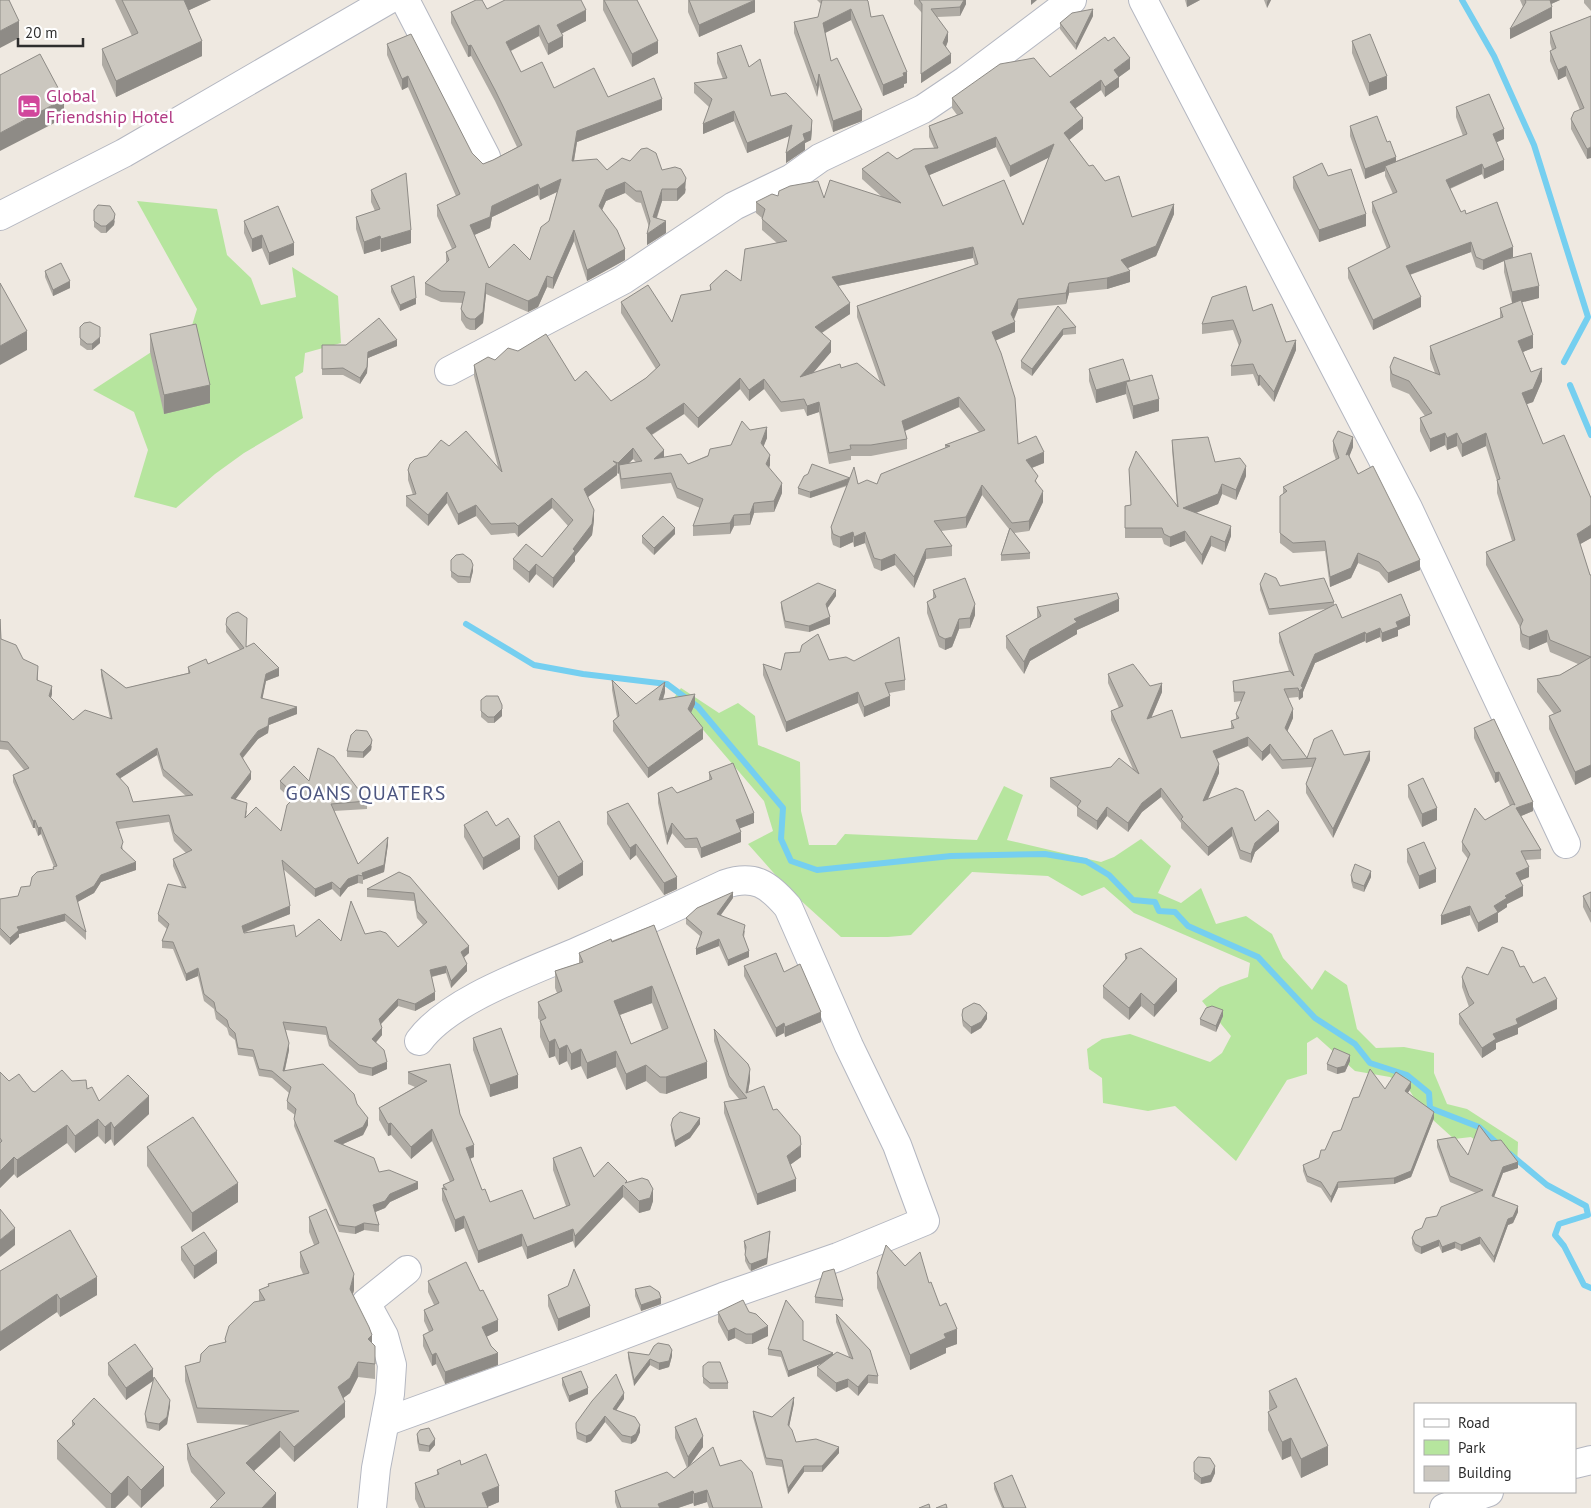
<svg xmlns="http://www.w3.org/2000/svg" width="1591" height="1508" font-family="'PT Sans',sans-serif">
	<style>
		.green { fill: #b6e59e }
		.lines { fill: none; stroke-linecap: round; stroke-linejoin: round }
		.stream { stroke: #75cff0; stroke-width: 6 }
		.minor-casing { stroke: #b4b7c1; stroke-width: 30 }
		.minor { stroke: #fff; stroke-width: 28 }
		.wall { fill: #afaba4; fill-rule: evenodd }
		.shaded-wall { fill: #8e8b86 }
		.building { fill: #cbc7bf; stroke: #8e8b86; fill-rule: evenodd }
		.labels { text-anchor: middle; stroke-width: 5; stroke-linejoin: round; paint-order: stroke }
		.hotel-label { font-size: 18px; fill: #b23c85; stroke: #fff; text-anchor: start }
		.quarter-label { font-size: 20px; letter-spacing: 1px; fill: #4d5680; stroke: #fff }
	</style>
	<rect width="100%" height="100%" fill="#efe9e1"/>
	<!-- green -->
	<g class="green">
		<polygon points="137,201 217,209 227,255 251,278 261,305 296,297 292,267 338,296 341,343 305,353 303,372 295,377 303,418 244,453 215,474 176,508 134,497 148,450 134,412 93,390 159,347 190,332 197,309"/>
		<polygon points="681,688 719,713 738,703 755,716 758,745 800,762 801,811 809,845 836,845 845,834 977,840 1004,786 1023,795 1007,840 1101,862 1114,857 1141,839 1171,866 1158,893 1181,903 1201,888 1216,924 1246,916 1272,934 1283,958 1312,990 1325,970 1347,985 1357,1029 1376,1048 1404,1047 1434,1053 1434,1073 1447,1104 1467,1109 1518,1142 1517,1169 1471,1137 1454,1139 1421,1109 1408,1088 1390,1077 1355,1071 1317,1037 1307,1043 1307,1074 1287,1080 1236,1161 1175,1106 1148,1111 1103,1103 1102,1078 1089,1069 1087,1049 1102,1039 1130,1034 1210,1062 1222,1053 1231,1036 1202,1001 1220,987 1248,977 1250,963 1134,913 1104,887 1082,896 1048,876 972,872 911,935 888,937 841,937 787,888 748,844 773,831 764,801 699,725 671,702"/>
	</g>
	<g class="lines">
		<!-- stream -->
		<g class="stream">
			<polyline points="1462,0 1494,56 1534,145 1588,317 1564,362"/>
			<polyline points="1570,385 1591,435"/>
			<polyline points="466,624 534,665 583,674 667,684 698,707 783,808 781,839 791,861 817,870 951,856 1045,854 1086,861 1109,875 1133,900 1155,902 1159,911 1175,912 1188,926 1258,957 1315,1018 1355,1044 1370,1063 1407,1075 1429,1093 1430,1108 1479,1127 1500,1146"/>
			<polyline points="1510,1154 1547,1185 1586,1206 1588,1215 1559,1224 1555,1235 1564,1246 1584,1285 1591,1288"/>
		</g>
		<!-- minor casing -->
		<g class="minor-casing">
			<g id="minor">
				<polyline points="405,0 486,157"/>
				<polyline points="1143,0 1408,508 1566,844"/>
				<polyline points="0,216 124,153 388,0"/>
				<polyline points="449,371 623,280 734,206 792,178 820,158 923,109 966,80 1072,0"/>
				<path d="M 385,1422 L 581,1351 L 723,1297 L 838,1257 L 925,1221 L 897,1145 L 849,1046 L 788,907 C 769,885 755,874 725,884 C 680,905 635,926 590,946 C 540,969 451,997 419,1041"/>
				<polyline points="1575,1464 1591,1460"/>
				<polyline points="372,1508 376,1468 390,1394 392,1365 384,1336 366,1303 407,1270"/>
				<polyline points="1444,1508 1489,1492"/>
			</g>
		</g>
		<!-- minor -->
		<use href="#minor" class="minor"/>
	</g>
	<!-- wall -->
	<g class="wall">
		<polygon points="115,0 211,0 189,10 202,56 116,97 102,65 102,49 132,36"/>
		<polygon points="603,0 637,0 658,53 632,67 603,10"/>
		<polygon points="688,0 755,12 699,37 688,12"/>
		<polygon points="817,0 867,0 871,17 907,83 904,84 904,87 883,96 851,20 825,33 831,61 862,121 833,132 819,85 817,97 794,33 794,22 818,17 821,4"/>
		<polygon points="914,0 966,0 966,4 960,16 937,17 948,41 946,47 951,63 921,83 922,13 914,4"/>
		<polygon points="1185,0 1200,0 1187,7"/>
		<polygon points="1264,0 1271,0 1267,8"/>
		<polygon points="1520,0 1560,0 1551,4 1552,18 1510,39 1523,7"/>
		<polygon points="1584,0 1591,0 1591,11 1584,3"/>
		<path d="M 487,9 L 586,21 L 562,33 L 563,47 L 548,55 L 539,36 L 511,51 L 521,72 L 554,88 L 608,97 L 662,110 L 577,142 L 574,161 L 607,170 L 662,170 L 686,189 L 685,193 L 677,201 L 662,201 L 657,218 L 666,233 L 647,245 L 649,227 L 641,203 L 636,202 L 625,193 L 606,201 L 602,210 L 625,260 L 587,281 L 574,241 L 553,289 L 547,287 L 538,307 L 528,312 L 486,294 L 483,323 L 475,330 L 470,330 L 466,328 L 461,320 L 461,309 L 463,303 L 441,302 L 425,295 L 425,283 L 446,264 L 446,252 L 452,249 L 437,216 L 437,205 L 456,196 L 408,87 L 402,90 L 387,55 L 387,44 L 472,153 L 483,164 L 493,160 L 517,147 L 495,101 L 471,56 L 468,57 L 451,23 L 451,12 ZM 557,192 L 549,221 L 530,260 L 489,268 L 474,235 L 490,228 L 492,217 L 538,195 L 540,200 Z"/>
		<polygon points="1093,16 1076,50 1060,29 1060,23"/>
		<polygon points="1591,16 1587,159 1571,129 1571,119 1580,110 1566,76 1558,80 1550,61 1550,51 1552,50 1550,43 1550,32"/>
		<polygon points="1352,41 1387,89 1369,96 1352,53"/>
		<polygon points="717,53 749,67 771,96 812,129 811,140 805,143 805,150 786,163 789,136 747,153 734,121 703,134 709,107 694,93 694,83 723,79 717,63"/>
		<path d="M 1130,69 L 1119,77 L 1119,87 L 1105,97 L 1101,90 L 1076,108 L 1083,129 L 1069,140 L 1089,166 L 1132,217 L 1174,214 L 1156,256 L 1128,268 L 1130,282 L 1107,289 L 1069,293 L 1066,304 L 1018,309 L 1014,320 L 1015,332 L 995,341 L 1018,444 L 1044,463 L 1032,468 L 1043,502 L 1029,531 L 1014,533 L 1030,553 L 1030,559 L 1001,561 L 1001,555 L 1009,529 L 982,495 L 966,528 L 941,531 L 952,546 L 952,556 L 926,559 L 914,588 L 895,565 L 881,571 L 874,568 L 865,543 L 854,547 L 853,542 L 840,548 L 833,545 L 831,538 L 831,527 L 847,486 L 810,498 L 798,494 L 798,488 L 858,484 L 877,484 L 945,448 L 945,445 L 979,432 L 959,407 L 905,431 L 907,439 L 907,449 L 871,456 L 851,456 L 851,460 L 829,464 L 819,412 L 807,416 L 804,409 L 781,412 L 764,389 L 749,401 L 740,389 L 698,428 L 684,414 L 652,435 L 664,457 L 688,464 L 731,445 L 750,430 L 767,438 L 763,446 L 770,465 L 769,468 L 782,493 L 774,512 L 754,513 L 750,525 L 734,526 L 730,534 L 693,536 L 693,526 L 700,508 L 677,498 L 671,483 L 621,489 L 619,473 L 618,474 L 617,473 L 617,475 L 588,497 L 594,520 L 592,535 L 575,556 L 575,561 L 553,588 L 536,574 L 529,583 L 513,569 L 513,559 L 542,557 L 568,526 L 552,508 L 518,537 L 515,533 L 491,535 L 476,516 L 458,525 L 447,503 L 428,526 L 406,506 L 406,496 L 413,495 L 408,480 L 408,470 L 427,456 L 449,446 L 498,467 L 474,376 L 474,365 L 495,360 L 575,381 L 611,401 L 646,378 L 656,369 L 621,313 L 621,302 L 672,322 L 710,290 L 710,285 L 741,281 L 777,243 L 762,230 L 762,218 L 756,213 L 756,202 L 778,196 L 824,198 L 882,197 L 862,179 L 862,169 L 934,148 L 929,137 L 929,126 L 957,115 L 952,108 L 952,98 L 1050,77 ZM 996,147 L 1010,177 L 1049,157 L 1023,225 L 943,206 L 929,175 ZM 973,258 L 975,265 L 857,306 L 857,317 L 880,382 L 841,368 L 813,373 L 831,352 L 822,333 L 850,314 L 838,286 ZM 633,459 L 636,462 L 629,463 Z"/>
		<polygon points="1456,107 1504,139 1496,142 1504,170 1484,179 1482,174 1450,189 1461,212 1466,214 1513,257 1539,298 1522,302 1533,348 1523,352 1531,372 1542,381 1533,402 1526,404 1543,444 1591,498 1591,538 1580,544 1590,575 1591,575 1591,777 1575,785 1549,729 1549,716 1554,714 1537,692 1537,679 1560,675 1578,664 1550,652 1547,642 1529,650 1522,647 1520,640 1520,627 1486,565 1486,552 1512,541 1497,493 1497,481 1486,446 1462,457 1457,446 1447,450 1445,445 1430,452 1420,431 1420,418 1425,416 1409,394 1392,387 1390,380 1390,367 1435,373 1430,359 1430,346 1500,318 1500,308 1512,303 1504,272 1504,261 1483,270 1476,267 1471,252 1410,275 1421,307 1373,330 1348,278 1348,268 1387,249 1372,212 1372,202 1393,194 1385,176 1385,171 1365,179 1350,136 1350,126 1387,142 1396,161 1463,136 1456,117"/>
		<polygon points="1328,176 1366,226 1319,242 1293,188 1293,177"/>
		<polygon points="371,190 411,243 381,252 380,249 364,254 356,229 356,217 375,211 371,202"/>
		<polygon points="94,210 115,221 114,225 106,233 101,233 94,227"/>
		<polygon points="244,221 294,255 269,265 262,248 252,252 244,233"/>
		<polygon points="45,271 70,288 53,296 45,277"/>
		<polygon points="391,286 416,304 400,311 391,292"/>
		<polygon points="1058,306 1076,327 1076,334 1063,335 1032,376 1021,368 1021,361"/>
		<polygon points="1253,311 1296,350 1274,402 1260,385 1258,386 1253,374 1231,376 1231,366 1239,346 1233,330 1202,334 1202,324"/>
		<polygon points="80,327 100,343 92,350 87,350 80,345"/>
		<polygon points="150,334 210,403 164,414 150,352"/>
		<polygon points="322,345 397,346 368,358 367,373 360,384 343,375 322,375"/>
		<polygon points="1089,369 1130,381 1159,411 1133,419 1126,394 1096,403 1089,381"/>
		<polygon points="1172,440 1215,462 1246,476 1236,500 1222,494 1218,504 1196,513 1231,536 1225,552 1211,546 1202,565 1185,541 1170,547 1164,544 1162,538 1125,538 1125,506 1131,505 1129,469 1177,506 1172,450"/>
		<polygon points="1333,441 1353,447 1349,456 1358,474 1420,570 1388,583 1379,572 1358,563 1351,578 1330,587 1325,551 1293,553 1280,543 1280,496 1283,494 1283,487 1336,460 1333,451"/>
		<polygon points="675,534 654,555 642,543 642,536"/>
		<polygon points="451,560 473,571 470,583 458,583 451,577"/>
		<polygon points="1260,584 1280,586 1334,602 1334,605 1342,618 1410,625 1398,630 1398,636 1382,642 1380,637 1366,643 1365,641 1315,663 1303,692 1303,697 1299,700 1298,697 1288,698 1293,718 1287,731 1307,758 1344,755 1370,760 1333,838 1306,793 1306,784 1312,767 1282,769 1270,753 1262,761 1248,746 1217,759 1219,773 1208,799 1255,821 1279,831 1255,852 1251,863 1240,859 1232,836 1208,856 1181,828 1181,823 1161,797 1142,812 1128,832 1107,816 1097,830 1077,816 1077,807 1050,787 1050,778 1133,769 1111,720 1111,711 1119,708 1108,683 1108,674 1150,686 1162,692 1151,718 1181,738 1231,729 1231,721 1236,719 1236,714 1241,701 1234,702 1233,681 1289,671 1279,642 1279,633 1326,609 1269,615 1260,590"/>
		<polygon points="933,590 975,615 970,628 959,629 952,647 945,650 939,647 927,613 927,602 933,598"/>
		<polygon points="836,596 827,609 830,624 809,632 785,628 781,608 781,602"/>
		<polygon points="1037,607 1119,611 1077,630 1077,634 1030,661 1024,674 1006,648 1006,636 1037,618"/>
		<path d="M 0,619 L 1,639 L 38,673 L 38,680 L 52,694 L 51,698 L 73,720 L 110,718 L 101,676 L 101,669 L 126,688 L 188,673 L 188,667 L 208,664 L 240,650 L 226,632 L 226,625 L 247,647 L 279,676 L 266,681 L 262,699 L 297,714 L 269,725 L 268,733 L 258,739 L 243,758 L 251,779 L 235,800 L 247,811 L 246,817 L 281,831 L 292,800 L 280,789 L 280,781 L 309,781 L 367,801 L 367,809 L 334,811 L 358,864 L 388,844 L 384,872 L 363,880 L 363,884 L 358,883 L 348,887 L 340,897 L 332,889 L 315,897 L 283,869 L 290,914 L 244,933 L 341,941 L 365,934 L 398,947 L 423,925 L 417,918 L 414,901 L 367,897 L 367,889 L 399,872 L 469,953 L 464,957 L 467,971 L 451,988 L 446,973 L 432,977 L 435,1000 L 415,1011 L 398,1006 L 381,1024 L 382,1035 L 376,1042 L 387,1069 L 372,1076 L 359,1073 L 329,1046 L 326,1035 L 286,1030 L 289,1050 L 285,1070 L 357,1104 L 368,1125 L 363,1135 L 343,1144 L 379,1172 L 418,1189 L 390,1202 L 385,1208 L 375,1212 L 379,1225 L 379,1232 L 364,1230 L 355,1234 L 339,1232 L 296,1131 L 294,1126 L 295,1115 L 287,1109 L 287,1101 L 289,1093 L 272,1078 L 259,1076 L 253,1057 L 238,1055 L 235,1040 L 229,1035 L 227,1028 L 216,1019 L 214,1009 L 204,1001 L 198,976 L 186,981 L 173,949 L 162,948 L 162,941 L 167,929 L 158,921 L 158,914 L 182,887 L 173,866 L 173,859 L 186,853 L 174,841 L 169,822 L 119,829 L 123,850 L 136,870 L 101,882 L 94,893 L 77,902 L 86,932 L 86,940 L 65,921 L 19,934 L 19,937 L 10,945 L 0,935 L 0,899 L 18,896 L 30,886 L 53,869 L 53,867 L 54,867 L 41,834 L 38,836 L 35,828 L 33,828 L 13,782 L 13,775 L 24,770 L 8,750 L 0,749 ZM 157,755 L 163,776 L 186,796 L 133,802 L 120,778 Z"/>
		<polygon points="829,660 905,680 905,690 889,693 890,706 864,717 858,703 786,732 763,675 763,664 781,670"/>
		<polygon points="612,680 636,704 665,692 663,700 695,704 691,713 703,739 648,778 613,731 613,721 617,717 612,690"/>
		<polygon points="481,700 502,716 494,723 488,723 481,717"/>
		<polygon points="1474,728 1533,811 1521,816 1541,850 1541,859 1525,860 1529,877 1520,881 1523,896 1507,904 1507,907 1498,913 1498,922 1478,932 1470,915 1441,925 1468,859 1462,851 1462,842 1485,820 1510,806 1499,781 1495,783 1474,738"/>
		<polygon points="372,746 371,750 363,758 347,757 347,751"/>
		<polygon points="709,772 754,823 739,828 741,842 701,858 697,848 685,848 672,833 667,845 658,803 658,793 677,793 709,780"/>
		<polygon points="1408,785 1437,820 1422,827 1408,797"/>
		<polygon points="607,812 677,889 664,895 636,855 630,860 607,824"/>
		<polygon points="464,825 496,826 520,849 483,870 464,837"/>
		<polygon points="534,836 583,875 558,890 534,849"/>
		<polygon points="1407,849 1436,882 1419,889 1407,862"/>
		<polygon points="1351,875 1371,877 1364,892 1353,888 1351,881"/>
		<polygon points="1591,892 1591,923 1583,907 1583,896"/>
		<polygon points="733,898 721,915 745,931 744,937 749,957 728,966 719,946 696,955 700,936 686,924 686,918"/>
		<path d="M 654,925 L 707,1078 L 666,1094 L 660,1093 L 646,1081 L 626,1090 L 616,1067 L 587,1079 L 581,1066 L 571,1070 L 567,1061 L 559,1065 L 555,1056 L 549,1058 L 540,1037 L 540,1021 L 538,1018 L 538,1002 L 557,993 L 555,988 L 555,971 L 579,963 L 579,953 ZM 652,1003 L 662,1030 L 631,1044 L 620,1015 Z"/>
		<polygon points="1125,954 1177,991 1154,1017 1141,1006 1129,1020 1103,998 1103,986 1125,960"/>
		<polygon points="744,966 821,1022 785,1037 784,1033 776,1037 744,976"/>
		<polygon points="1520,967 1533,983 1557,1009 1518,1028 1518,1034 1496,1043 1496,1049 1482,1058 1459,1024 1459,1014 1469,1007 1462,987 1462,977 1488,975"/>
		<polygon points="962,1015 987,1019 981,1028 971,1034 963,1026 962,1021"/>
		<polygon points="1223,1016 1216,1032 1200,1025 1200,1019"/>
		<polygon points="714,1029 750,1080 748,1092 773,1110 801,1157 790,1165 796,1191 757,1205 724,1113 724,1102 739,1099 729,1087 714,1041"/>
		<polygon points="473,1038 518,1088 490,1097 473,1050"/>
		<polygon points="1350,1061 1345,1072 1337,1074 1327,1070 1327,1064"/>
		<polygon points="450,1064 460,1114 474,1157 470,1159 482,1190 490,1202 534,1219 566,1206 553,1170 553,1158 594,1177 627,1182 653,1201 650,1210 639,1213 623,1197 575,1248 573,1241 527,1259 522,1246 478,1263 464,1228 455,1232 442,1200 442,1188 443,1188 443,1185 450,1182 432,1141 411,1159 391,1135 388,1136 379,1120 379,1108 415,1087 408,1084 408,1072"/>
		<polygon points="0,1072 9,1081 35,1092 72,1081 87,1089 99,1101 149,1114 114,1146 111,1139 105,1144 98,1136 75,1153 67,1143 17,1178 14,1174 0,1188"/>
		<polygon points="1411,1088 1408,1093 1434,1118 1411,1177 1394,1184 1338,1188 1331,1203 1321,1188 1307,1182 1303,1171 1303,1165 1319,1158 1341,1130 1359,1097 1385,1089"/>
		<polygon points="700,1124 690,1138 675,1147 671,1131 671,1125"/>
		<polygon points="1437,1140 1468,1155 1491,1141 1518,1168 1503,1173 1494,1197 1518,1212 1513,1223 1508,1225 1494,1263 1480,1244 1461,1251 1455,1248 1442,1253 1439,1246 1421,1254 1415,1251 1412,1244 1412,1238 1437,1216 1476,1193 1450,1182 1437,1147"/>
		<polygon points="147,1147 238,1202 192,1232 147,1166"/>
		<polygon points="309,1217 354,1290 353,1294 372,1343 375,1364 375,1379 358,1377 350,1393 343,1398 345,1417 294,1462 280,1447 254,1471 276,1508 217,1501 191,1472 187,1459 187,1444 252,1425 197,1423 185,1381 185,1366 200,1362 225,1342 225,1339 259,1301 259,1290 268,1286 268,1284 303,1274 300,1267 300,1252 314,1245 309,1232"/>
		<polygon points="770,1237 767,1264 751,1271 749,1269 745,1261 745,1251 744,1247 744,1241"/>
		<polygon points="181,1247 217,1263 194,1279 181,1260"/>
		<polygon points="905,1266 929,1283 957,1344 946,1348 946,1353 910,1370 877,1288 877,1273"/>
		<polygon points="0,1271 97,1295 60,1317 57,1312 0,1351"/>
		<polygon points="428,1281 498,1331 486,1337 498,1365 445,1384 436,1364 432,1366 423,1346 423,1335 429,1332 424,1321 424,1310 434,1305 428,1292"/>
		<polygon points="635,1289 661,1304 641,1311 635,1296"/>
		<polygon points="548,1295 590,1317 558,1331 548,1306"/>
		<polygon points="815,1297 843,1300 843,1307 815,1303"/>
		<polygon points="718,1312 749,1312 768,1336 752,1344 746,1344 735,1338 728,1341 718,1322"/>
		<polygon points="836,1314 878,1376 878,1384 868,1383 858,1396 848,1387 836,1392 817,1376 817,1367 822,1363 788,1377 781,1357 768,1355 768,1349 803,1340 833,1355 849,1357 836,1322"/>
		<polygon points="628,1352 649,1355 672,1356 669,1367 659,1370 650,1365 634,1386 628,1358"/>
		<polygon points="108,1363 153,1369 126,1400 108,1375"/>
		<polygon points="703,1366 728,1383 728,1389 710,1389 703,1383"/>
		<polygon points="562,1378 588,1394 569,1402 562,1385"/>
		<polygon points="1269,1391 1328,1465 1301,1478 1291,1456 1282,1460 1268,1430 1268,1412 1270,1411 1269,1409"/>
		<polygon points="624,1399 616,1410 640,1432 636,1441 631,1444 622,1442 605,1422 591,1441 586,1443 577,1439 576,1434 576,1428"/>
		<polygon points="794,1403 789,1427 796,1442 839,1453 822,1472 804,1472 788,1494 782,1467 766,1465 753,1417 753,1411 772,1417"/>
		<polygon points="170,1406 167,1424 159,1431 147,1428 145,1421 145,1414"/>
		<polygon points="72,1421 164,1486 141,1508 128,1495 115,1508 106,1508 57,1459 57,1441 72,1426"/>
		<polygon points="675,1427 703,1447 688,1467 720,1466 762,1508 709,1508 707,1502 694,1506 693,1503 678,1508 617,1508 615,1502 615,1491 674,1478 687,1468 675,1438"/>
		<polygon points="417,1434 435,1445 429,1452 419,1451 417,1441"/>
		<polygon points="1194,1462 1215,1473 1211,1482 1201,1484 1194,1479"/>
		<polygon points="461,1465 499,1502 487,1507 488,1508 419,1508 415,1499 415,1483 437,1475 437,1470"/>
		<polygon points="994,1483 1026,1508 1002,1508 994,1489"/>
	</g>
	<!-- shaded-wall -->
	<g class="shaded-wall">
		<polygon points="183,0 211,0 183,13"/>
		<polygon points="755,0 755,12 699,37 699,25"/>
		<polygon points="964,0 966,0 966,4 960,16 960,7"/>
		<polygon points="1031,0 1037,0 1031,5"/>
		<polygon points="1187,0 1200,0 1187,7"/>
		<polygon points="1268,0 1271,0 1267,8 1267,2"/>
		<polygon points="1549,0 1560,0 1549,5"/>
		<polygon points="1552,7 1552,18 1510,39 1510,29"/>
		<polygon points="851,9 851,20 823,34 823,23"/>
		<polygon points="1093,9 1093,16 1076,50 1076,44"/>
		<polygon points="586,10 586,21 557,36 557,25"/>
		<polygon points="19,21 19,38 0,48 0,31"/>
		<polygon points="539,25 539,36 506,53 506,42"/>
		<polygon points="948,32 948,41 943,53 943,43"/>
		<polygon points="563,36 563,47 548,55 548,44"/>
		<polygon points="202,41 202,56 116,97 116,81"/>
		<polygon points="658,41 658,53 632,67 632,54"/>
		<polygon points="471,45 471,56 468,57 468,46"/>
		<polygon points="951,54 951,63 921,83 921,74"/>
		<polygon points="1130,58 1130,69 1119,77 1119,87 1105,97 1105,87 1114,70"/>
		<polygon points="1566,66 1566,76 1558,80 1558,70"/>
		<polygon points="907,72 907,83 904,84 904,87 883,96 883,85 903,73"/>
		<polygon points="819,74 819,85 817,97 817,86"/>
		<polygon points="408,76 408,87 402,90 402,79"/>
		<polygon points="1387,76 1387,89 1369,96 1369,83"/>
		<polygon points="1101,80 1101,90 1070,112 1070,102"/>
		<polygon points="64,99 64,118 0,151 0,133"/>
		<polygon points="662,99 662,110 577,142 572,172 572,161 577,131"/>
		<polygon points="862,110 862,121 833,132 833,121"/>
		<polygon points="734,111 734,121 703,134 703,124"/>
		<polygon points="1083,118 1083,129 1064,144 1064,133"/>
		<polygon points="812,120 812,129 811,140 805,143 805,150 786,163 786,153 803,134"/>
		<polygon points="792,125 792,135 747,153 747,143"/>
		<polygon points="1504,129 1504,139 1493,144 1493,134"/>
		<polygon points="996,137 996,147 925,177 925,166"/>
		<polygon points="1054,144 1054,155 1010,177 1010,166"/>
		<polygon points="1591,147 1591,158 1587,159 1587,149"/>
		<polygon points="1396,157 1396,167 1385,166 1385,171 1365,179 1365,169"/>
		<polygon points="1504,160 1504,170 1484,179 1484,169"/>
		<polygon points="1482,164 1482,174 1446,190 1446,180"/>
		<polygon points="686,178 685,193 677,201 677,189"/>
		<polygon points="561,179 561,190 540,200 540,189"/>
		<polygon points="625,182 625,193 606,201 599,217 599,206 606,190"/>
		<polygon points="538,184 538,195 492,217 490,228 470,237 470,225 492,206"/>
		<polygon points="662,189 662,201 653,228 653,217"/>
		<polygon points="1174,204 1174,214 1156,256 1121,271 1121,260"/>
		<polygon points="115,214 114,225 106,233 106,226"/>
		<polygon points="1366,214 1366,226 1319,242 1319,230"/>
		<polygon points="666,221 666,233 647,245 647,234"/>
		<polygon points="411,230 411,243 381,252 381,239"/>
		<polygon points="574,230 574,241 553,289 553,278"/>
		<polygon points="262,235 262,248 252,252 252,239"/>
		<polygon points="380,236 380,249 364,254 364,242"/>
		<polygon points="1471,242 1471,252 1406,276 1406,266"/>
		<polygon points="294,243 294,255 269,265 269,253"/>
		<polygon points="973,247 973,258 832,287 832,277"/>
		<polygon points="1513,247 1513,257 1483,270 1483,260"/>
		<polygon points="625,249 625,260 587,281 587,270"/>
		<polygon points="1130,271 1130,282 1107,289 1107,278"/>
		<polygon points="547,276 547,287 538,307 528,312 528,301"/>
		<polygon points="70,281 70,288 53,296 53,290"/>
		<polygon points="486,283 486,294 483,323 475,330 475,319"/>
		<polygon points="1069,283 1069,293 1066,304 1066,293"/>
		<polygon points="1539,286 1539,298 1512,305 1512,292"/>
		<polygon points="1421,297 1421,307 1373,330 1373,320"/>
		<polygon points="416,298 416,304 400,311 400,305"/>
		<polygon points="1018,299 1018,309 1012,323 1015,322 1015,332 992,342 992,332 1011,314"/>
		<polygon points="850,303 850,314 815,337 815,327"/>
		<polygon points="1063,329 1063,335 1032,376 1032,369"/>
		<polygon points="27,331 27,350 0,365 0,346"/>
		<polygon points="1533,335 1533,348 1518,354 1518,341"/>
		<polygon points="100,337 100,343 92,350 92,344"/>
		<polygon points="397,340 397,346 368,358 367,373 360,384 360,378 368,352"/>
		<polygon points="1296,340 1296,350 1274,402 1274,392"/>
		<polygon points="831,341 831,352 800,388 800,377"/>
		<polygon points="1542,368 1542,381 1533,402 1522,406 1522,393"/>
		<polygon points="1260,375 1260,385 1258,386 1258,376"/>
		<polygon points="740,378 740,389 698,428 698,418"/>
		<polygon points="764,379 764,389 749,401 749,390"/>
		<polygon points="1130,380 1130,392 1126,382 1126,394 1096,403 1096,390"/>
		<polygon points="210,385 210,403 164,414 164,395"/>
		<polygon points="959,397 959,407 902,432 902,421"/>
		<polygon points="1159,399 1159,411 1133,419 1133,406"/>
		<polygon points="819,402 819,412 807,416 807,406"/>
		<polygon points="684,403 684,414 646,438 646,428"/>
		<polygon points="767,427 767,438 761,453 761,443"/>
		<polygon points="1445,433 1445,445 1430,452 1430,439"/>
		<polygon points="1457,433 1457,446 1447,450 1447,438"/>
		<polygon points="1486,433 1486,446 1462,457 1462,444"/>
		<polygon points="1353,437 1353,447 1346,465 1346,455"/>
		<polygon points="633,448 633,459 620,472 619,465 619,473 618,474 618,463"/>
		<polygon points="664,450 664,460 654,459"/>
		<polygon points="1044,452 1044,463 1026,470 1026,460"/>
		<polygon points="770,455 770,465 766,475 766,464"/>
		<polygon points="617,464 617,475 584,500 584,489"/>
		<polygon points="1246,466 1246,476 1236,500 1236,490"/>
		<polygon points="850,478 850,484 810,498 810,492"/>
		<polygon points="782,483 782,493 774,512 774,501"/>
		<polygon points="1222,484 1222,494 1218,504 1183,518 1183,508"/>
		<polygon points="982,485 982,495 966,528 966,517"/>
		<polygon points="1043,491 1043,502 1029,531 1029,521"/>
		<polygon points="447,492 447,503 428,526 428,515"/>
		<polygon points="552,498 552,508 518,537 518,526"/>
		<polygon points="754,503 754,513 750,525 750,514"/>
		<polygon points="476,505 476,516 458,525 458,514"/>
		<polygon points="594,510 594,520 592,535 575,556 575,561 553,588 553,578 573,549"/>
		<polygon points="734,515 734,526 730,534 730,523"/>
		<polygon points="1591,525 1591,538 1577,546 1577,534"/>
		<polygon points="1231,526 1231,536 1225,552 1225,542"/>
		<polygon points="675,528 675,534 654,555 654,548"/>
		<polygon points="1185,531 1185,541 1170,547 1170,537"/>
		<polygon points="853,532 853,542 840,548 840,537"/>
		<polygon points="865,532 865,543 854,547 854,537"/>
		<polygon points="1211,536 1211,546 1202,565 1202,555"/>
		<polygon points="926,549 926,559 914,588 914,577"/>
		<polygon points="1358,553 1358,563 1351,578 1330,587 1330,577"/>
		<polygon points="895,554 895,565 881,571 881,560"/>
		<polygon points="1420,560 1420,570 1388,583 1388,573"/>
		<polygon points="536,564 536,574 529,583 529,572"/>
		<polygon points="473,565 473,571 470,583 470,577"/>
		<polygon points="836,590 836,596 826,610 826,604"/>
		<polygon points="1119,599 1119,611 1077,630 1077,634 1030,661 1024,674 1024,662 1030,649 1074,619"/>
		<polygon points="975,604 975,615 970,628 970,618"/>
		<polygon points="1410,616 1410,625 1398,630 1398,636 1382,642 1382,633 1396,622"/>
		<polygon points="830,617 830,624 809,632 809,626"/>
		<polygon points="959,619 959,629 952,647 945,650 945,639"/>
		<polygon points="1380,628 1380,637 1366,643 1366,634"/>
		<polygon points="1547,630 1547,642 1529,650 1529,637"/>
		<polygon points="1365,632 1365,641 1315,663 1303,692 1303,697 1299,700 1299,691 1315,654"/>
		<polygon points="279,668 279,676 266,681 261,706 261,698 266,674"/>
		<polygon points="665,682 665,692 659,711 659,700"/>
		<polygon points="1162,683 1162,692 1147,728 1147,719"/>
		<polygon points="52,686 52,694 49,704 49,696"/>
		<polygon points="858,692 858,703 786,732 786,722"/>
		<polygon points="695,694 695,704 688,719 688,709"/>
		<polygon points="890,696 890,706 864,717 864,707"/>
		<polygon points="502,705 502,716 494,723 494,717"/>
		<polygon points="297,707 297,714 269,725 268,733 258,739 240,761 240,754 269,718"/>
		<polygon points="1293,709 1293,718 1285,737 1285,728"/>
		<polygon points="703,728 703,739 648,778 648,768"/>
		<polygon points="1248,737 1248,746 1213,760 1213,751"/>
		<polygon points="372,740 371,750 363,758 363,752"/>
		<polygon points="1270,744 1270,753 1262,761 1262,752"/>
		<polygon points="157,748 157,755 116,781 116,774"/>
		<polygon points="1370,751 1370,760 1333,838 1333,829"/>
		<polygon points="1219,764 1219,773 1203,810 1203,801"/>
		<polygon points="1591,765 1591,777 1575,785 1575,772"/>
		<polygon points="251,772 251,779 231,805 231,798"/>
		<polygon points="1499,772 1499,781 1495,783 1495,773"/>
		<polygon points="1161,788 1161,797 1142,812 1128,832 1128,823 1142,803"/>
		<polygon points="1533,802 1533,811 1516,818 1516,808"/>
		<polygon points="1107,807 1107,816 1097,830 1097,821"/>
		<polygon points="1437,808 1437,820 1422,827 1422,814"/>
		<polygon points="754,813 754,823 736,830 736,820"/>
		<polygon points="35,820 35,828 33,828 33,821"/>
		<polygon points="1279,822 1279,831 1255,852 1251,863 1251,854 1255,843"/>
		<polygon points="672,823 672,833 667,845 667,835"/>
		<polygon points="41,827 41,834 38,836 38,828"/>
		<polygon points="1232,827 1232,836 1208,856 1208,847"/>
		<polygon points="741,832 741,842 701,858 701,848"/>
		<polygon points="388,837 388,844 384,872 363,880 363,876 362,873"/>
		<polygon points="520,837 520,849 483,870 483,858"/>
		<polygon points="636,844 636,855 630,860 630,848"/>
		<polygon points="136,862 136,870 101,882 94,893 76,903 76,896 101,875"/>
		<polygon points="583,862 583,875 558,890 558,877"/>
		<polygon points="1529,867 1529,877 1516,882 1516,873"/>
		<polygon points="1436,869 1436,882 1419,889 1419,876"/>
		<polygon points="1371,871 1371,877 1364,892 1364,886"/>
		<polygon points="358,875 358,883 348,887 340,897 340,889 348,879"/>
		<polygon points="677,877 677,889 664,895 664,883"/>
		<polygon points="332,882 332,889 315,897 315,889"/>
		<polygon points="1523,886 1523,896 1507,904 1507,907 1498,913 1498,922 1478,932 1478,923 1494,906 1505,896"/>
		<polygon points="733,892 733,898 717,920 717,914"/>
		<polygon points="290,906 290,914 242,933 242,926"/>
		<polygon points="1470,906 1470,915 1441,925 1441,916"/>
		<polygon points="65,914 65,921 19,934 19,937 10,945 10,938 17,927"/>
		<polygon points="719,939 719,946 696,955 696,949"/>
		<polygon points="469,946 469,953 461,960 461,952"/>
		<polygon points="749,951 749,957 728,966 728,960"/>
		<polygon points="467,964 467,971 451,988 451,981"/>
		<polygon points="446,966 446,973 430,977 430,970"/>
		<polygon points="198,968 198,976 186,981 186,974"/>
		<polygon points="1177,979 1177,991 1154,1017 1154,1005"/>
		<polygon points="652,986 652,1003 614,1017 614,1001"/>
		<polygon points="435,992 435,1000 415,1011 415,1004"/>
		<polygon points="1141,993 1141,1006 1129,1020 1129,1008"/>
		<polygon points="398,999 398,1006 379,1026 379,1019"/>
		<polygon points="1557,999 1557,1009 1518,1028 1518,1034 1496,1043 1496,1049 1482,1058 1482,1048 1493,1034 1516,1019"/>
		<polygon points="1223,1010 1223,1016 1216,1032 1216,1026"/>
		<polygon points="821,1012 821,1022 785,1037 785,1027"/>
		<polygon points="987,1013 987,1019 981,1028 971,1034 971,1027"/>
		<polygon points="784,1023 784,1033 776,1037 776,1028"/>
		<polygon points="382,1028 382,1035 372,1047 372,1039"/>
		<polygon points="555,1039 555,1056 549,1058 549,1042"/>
		<polygon points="289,1043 289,1050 283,1078 283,1071"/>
		<polygon points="567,1045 567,1061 559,1065 559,1049"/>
		<polygon points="581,1049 581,1066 571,1070 571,1054"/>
		<polygon points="616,1051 616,1067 587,1079 587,1063"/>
		<polygon points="1350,1055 1350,1061 1345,1072 1337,1074 1337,1068"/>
		<polygon points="387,1062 387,1069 372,1076 372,1068"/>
		<polygon points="707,1062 707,1078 666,1094 666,1077"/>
		<polygon points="646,1065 646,1081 626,1090 626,1074"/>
		<polygon points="750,1069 750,1080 747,1098 746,1093"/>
		<polygon points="518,1075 518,1088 490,1097 490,1085"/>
		<polygon points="1411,1082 1411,1088 1405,1097 1405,1091"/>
		<polygon points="149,1096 149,1114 114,1146 114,1128"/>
		<polygon points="1434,1112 1434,1118 1411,1177 1394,1184 1394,1178"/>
		<polygon points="368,1118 368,1125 363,1135 334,1148 334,1141"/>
		<polygon points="700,1118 700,1124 690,1138 675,1147 675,1141"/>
		<polygon points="98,1119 98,1136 75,1153 75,1136"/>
		<polygon points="111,1122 111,1139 105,1144 105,1127"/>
		<polygon points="391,1123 391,1135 388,1136 388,1124"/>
		<polygon points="67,1125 67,1143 17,1178 17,1160"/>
		<polygon points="432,1129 432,1141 411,1159 411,1147"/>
		<polygon points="474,1145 474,1157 466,1160 466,1148"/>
		<polygon points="801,1145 801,1157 787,1167 787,1156"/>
		<polygon points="14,1157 14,1174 0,1188 0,1171"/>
		<polygon points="1518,1162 1518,1168 1503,1173 1492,1202 1492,1196 1503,1167"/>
		<polygon points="796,1179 796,1191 757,1205 757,1194"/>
		<polygon points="418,1182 418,1189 390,1202 385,1208 373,1213 373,1205 390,1194"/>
		<polygon points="1338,1182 1338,1188 1331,1203 1331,1197"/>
		<polygon points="238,1183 238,1202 192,1232 192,1213"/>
		<polygon points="623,1185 623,1197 575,1248 575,1236"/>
		<polygon points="653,1189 653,1201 650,1210 639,1213 639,1201"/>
		<polygon points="1518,1206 1518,1212 1513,1223 1508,1225 1494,1263 1494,1257 1508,1219"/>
		<polygon points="464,1216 464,1228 455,1232 455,1220"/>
		<polygon points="364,1223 364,1230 355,1234 355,1227"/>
		<polygon points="15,1228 15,1245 0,1257 0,1240"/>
		<polygon points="573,1229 573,1241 527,1259 527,1247"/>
		<polygon points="770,1231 767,1264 751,1271 751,1264"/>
		<polygon points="522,1234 522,1246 478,1263 478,1251"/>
		<polygon points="1480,1237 1480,1244 1461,1251 1461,1245"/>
		<polygon points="1439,1240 1439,1246 1421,1254 1421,1247"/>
		<polygon points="1455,1242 1455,1248 1442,1253 1442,1247"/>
		<polygon points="217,1251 217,1263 194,1279 194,1266"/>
		<polygon points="354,1274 354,1290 350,1304 350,1289"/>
		<polygon points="97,1277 97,1295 60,1317 60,1299"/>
		<polygon points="57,1294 57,1312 0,1351 0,1332"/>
		<polygon points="661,1298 661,1304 641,1311 641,1305"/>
		<polygon points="590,1306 590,1317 558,1331 558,1319"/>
		<polygon points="498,1320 498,1331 482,1339 482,1327"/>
		<polygon points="768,1326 768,1336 752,1344 752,1334"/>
		<polygon points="735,1328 735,1338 728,1341 728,1331"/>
		<polygon points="957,1329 957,1344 946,1348 946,1353 910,1370 910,1355 944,1334"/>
		<polygon points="372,1335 372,1351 368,1339"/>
		<polygon points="672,1350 672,1356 669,1367 659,1370 659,1363"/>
		<polygon points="436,1353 436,1364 432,1366 432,1355"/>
		<polygon points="498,1353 498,1365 445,1384 445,1372"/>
		<polygon points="833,1353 833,1359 788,1377 788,1371"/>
		<polygon points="650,1359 650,1365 634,1386 634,1380"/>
		<polygon points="358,1362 358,1377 350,1393 338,1402 338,1387"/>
		<polygon points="153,1369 153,1381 126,1400 126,1388"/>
		<polygon points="868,1375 868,1383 858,1396 858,1387"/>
		<polygon points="848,1379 848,1387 836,1392 836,1383"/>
		<polygon points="588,1388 588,1394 569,1402 569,1396"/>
		<polygon points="624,1393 624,1399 613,1415 613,1409"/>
		<polygon points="794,1397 794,1403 788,1432 788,1425"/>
		<polygon points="170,1400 170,1406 167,1424 159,1431 159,1424"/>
		<polygon points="345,1402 345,1417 294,1462 294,1447"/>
		<polygon points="605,1416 605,1422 591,1441 586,1443 586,1436"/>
		<polygon points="640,1425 640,1432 636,1441 631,1444 631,1437"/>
		<polygon points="280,1431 280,1447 246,1478 246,1463"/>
		<polygon points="703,1436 703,1447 688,1468 688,1457"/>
		<polygon points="1291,1438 1291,1456 1282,1460 1282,1442"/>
		<polygon points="435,1439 435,1445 429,1452 429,1446"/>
		<polygon points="1328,1446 1328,1465 1301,1478 1301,1459"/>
		<polygon points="839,1447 839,1453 822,1472 822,1466"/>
		<polygon points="804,1466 804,1472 788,1494 788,1488"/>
		<polygon points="1215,1466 1215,1473 1211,1482 1201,1484 1201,1478"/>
		<polygon points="164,1467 164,1486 141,1508 141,1490"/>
		<polygon points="128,1476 128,1495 115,1508 111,1508 111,1494"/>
		<polygon points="499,1486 499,1502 485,1508 482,1493"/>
		<polygon points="707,1490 707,1502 694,1506 694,1494"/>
		<polygon points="693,1491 693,1503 678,1508 658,1508 658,1504"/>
		<polygon points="276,1493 276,1508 262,1508"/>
	</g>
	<!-- building -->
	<g class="building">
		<polygon points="0,0 9,0 19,21 0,31"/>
		<polygon points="122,0 184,0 202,41 116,81 102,49 138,33"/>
		<path d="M 476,0 L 482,0 L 487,9 L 505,0 L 581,0 L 586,10 L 557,25 L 563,36 L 548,44 L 539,25 L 506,42 L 521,72 L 542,62 L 554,88 L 594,68 L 608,97 L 654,78 L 662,99 L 577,131 L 572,161 L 597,159 L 607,170 L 622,158 L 630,161 L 641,149 L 647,148 L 656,153 L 662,170 L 675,167 L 681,169 L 686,178 L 685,182 L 677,189 L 662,189 L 653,217 L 666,221 L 647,234 L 650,221 L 641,191 L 636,191 L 625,182 L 606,190 L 599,206 L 617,230 L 625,249 L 587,270 L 574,230 L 553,278 L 547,276 L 538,296 L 528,301 L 486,283 L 483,312 L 475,319 L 470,319 L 466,317 L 461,309 L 465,292 L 441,291 L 425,283 L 449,260 L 446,252 L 456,247 L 437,205 L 460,194 L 408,76 L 402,79 L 387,44 L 411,34 L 472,153 L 483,164 L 493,160 L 522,145 L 495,90 L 471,45 L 468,46 L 451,12 ZM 561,179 L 549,221 L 541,227 L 530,260 L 514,244 L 489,268 L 470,225 L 490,217 L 492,206 L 538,184 L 540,189 Z"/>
		<polygon points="604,0 637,0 658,41 632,54"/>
		<polygon points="689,0 755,0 699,25"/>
		<polygon points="822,0 867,0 868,1 871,17 883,15 907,72 903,73 904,76 883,85 851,9 823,23 831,61 837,58 862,110 833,121 819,74 817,86 794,22 818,17"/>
		<polygon points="919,0 964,0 960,7 931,9 948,32 943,43 951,54 921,74 922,4"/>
		<polygon points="1525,0 1550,0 1552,7 1510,29 1526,2"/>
		<polygon points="1093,9 1076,44 1060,23 1072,13"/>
		<polygon points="1591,16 1591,147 1587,149 1571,119 1574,112 1584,108 1566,66 1558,70 1550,51 1556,48 1550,32"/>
		<polygon points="1370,34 1387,76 1369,83 1352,41"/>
		<path d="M 1105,37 L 1108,41 L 1114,37 L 1130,58 L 1114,70 L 1119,77 L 1105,87 L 1101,80 L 1070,102 L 1083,118 L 1064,133 L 1089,166 L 1093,165 L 1105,181 L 1119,176 L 1132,217 L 1174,204 L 1156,246 L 1121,260 L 1130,271 L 1107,278 L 1069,283 L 1066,293 L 1018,299 L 1011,314 L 1015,322 L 992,332 L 1001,353 L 1015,398 L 1018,444 L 1036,436 L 1044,452 L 1026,460 L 1038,476 L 1035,481 L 1043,491 L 1029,521 L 1012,523 L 982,485 L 966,517 L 934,521 L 952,546 L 926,549 L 914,577 L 895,554 L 881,560 L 874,558 L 865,532 L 854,537 L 853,532 L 840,537 L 833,534 L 831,527 L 854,467 L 858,484 L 867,480 L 877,484 L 881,474 L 950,446 L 945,445 L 985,430 L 959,397 L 902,421 L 907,439 L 871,445 L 850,445 L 851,449 L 829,453 L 819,402 L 807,406 L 804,399 L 781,402 L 764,379 L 749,390 L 740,378 L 698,418 L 684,403 L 646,428 L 664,450 L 654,459 L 681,454 L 688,464 L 708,456 L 710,449 L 731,445 L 742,421 L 750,430 L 767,427 L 761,443 L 770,455 L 766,464 L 782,483 L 774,501 L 754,503 L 750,514 L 734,515 L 730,523 L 693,526 L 703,499 L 677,488 L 671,473 L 621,479 L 619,465 L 642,461 L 633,448 L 618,463 L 613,461 L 617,464 L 584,489 L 594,510 L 592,524 L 573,549 L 575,551 L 553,578 L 536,564 L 529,572 L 513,559 L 526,544 L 542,557 L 573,520 L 552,498 L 518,526 L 515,523 L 491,524 L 476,505 L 458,514 L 447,492 L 428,515 L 406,496 L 416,494 L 408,470 L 410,464 L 415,459 L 427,456 L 441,440 L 449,446 L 466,431 L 502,472 L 474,365 L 488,357 L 495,360 L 508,348 L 518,351 L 546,334 L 575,381 L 586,371 L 611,401 L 646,378 L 660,365 L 621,302 L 648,285 L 672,322 L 681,295 L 711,290 L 710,285 L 726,270 L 741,281 L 745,249 L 787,241 L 762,219 L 765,209 L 756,202 L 772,194 L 778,196 L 779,191 L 790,186 L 818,181 L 824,198 L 830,180 L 901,203 L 862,169 L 888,152 L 897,159 L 914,149 L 938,148 L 929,126 L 963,113 L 952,98 L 1000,64 L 1034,58 L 1050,77 ZM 996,137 L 1010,166 L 1054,144 L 1023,225 L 1004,180 L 943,206 L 925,166 ZM 973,247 L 978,264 L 857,306 L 885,386 L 857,363 L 841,368 L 840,364 L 800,377 L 831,341 L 815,327 L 850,303 L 832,277 Z"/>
		<polygon points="741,45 749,67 760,59 771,96 786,93 812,120 811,131 803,134 805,140 786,153 792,125 747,143 734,111 703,124 712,99 694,83 727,78 717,53"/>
		<polygon points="40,54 64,99 0,133 0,75"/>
		<polygon points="1489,94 1504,129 1493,134 1504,160 1484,169 1482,164 1446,180 1461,212 1465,210 1466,214 1497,202 1513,247 1483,260 1476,257 1471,242 1406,266 1421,297 1373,320 1348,268 1390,247 1372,202 1397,192 1385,166 1467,134 1456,107"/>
		<polygon points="1377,116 1387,142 1390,141 1396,157 1365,169 1350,126"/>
		<polygon points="1322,163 1328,176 1351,169 1366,214 1319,230 1293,177"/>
		<polygon points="406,173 411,230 381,239 380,236 364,242 356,217 380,209 371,190"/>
		<polygon points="98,205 110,206 115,214 114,219 106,226 101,226 94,221 94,210"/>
		<polygon points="278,206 294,243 269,253 262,235 252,239 244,221"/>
		<polygon points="1531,253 1539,286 1512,292 1504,260"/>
		<polygon points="61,263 70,281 53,290 45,271"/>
		<polygon points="414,276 416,298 400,305 391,286"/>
		<polygon points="0,283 27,331 0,346"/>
		<polygon points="1246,286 1253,311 1272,304 1286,342 1296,340 1274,392 1260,375 1258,376 1253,364 1231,366 1241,341 1233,320 1202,324 1212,297"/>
		<polygon points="1521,300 1533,335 1518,341 1531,372 1542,368 1533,389 1522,393 1543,444 1564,435 1591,498 1591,525 1577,534 1590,575 1591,575 1591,765 1575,772 1549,716 1561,711 1537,679 1560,675 1591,657 1550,640 1547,630 1529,637 1522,634 1520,627 1523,620 1486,552 1515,540 1497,480 1500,479 1486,433 1462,444 1457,433 1447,438 1445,433 1430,439 1420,418 1432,413 1409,381 1392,374 1390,367 1394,357 1440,375 1430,346 1503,317 1500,308"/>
		<polygon points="1058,306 1076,327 1063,329 1032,369 1021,361"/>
		<polygon points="379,318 397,340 368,352 367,367 360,378 343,368 322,369 322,345 346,345"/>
		<polygon points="90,322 100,327 100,337 92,344 87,344 80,338 80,327 84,323"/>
		<polygon points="196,324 210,385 164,395 150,334"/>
		<polygon points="1123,359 1130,380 1096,390 1089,369"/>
		<polygon points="1152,375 1159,399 1133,406 1126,382"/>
		<polygon points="1338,431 1353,437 1346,455 1348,454 1358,474 1373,466 1420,560 1388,573 1379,562 1358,553 1351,568 1330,577 1325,541 1293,543 1280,533 1280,496 1287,491 1283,487 1339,458 1333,441"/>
		<polygon points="1208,437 1215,462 1240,458 1246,466 1236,490 1222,484 1218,494 1183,508 1231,526 1225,542 1211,536 1202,555 1185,531 1170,537 1164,534 1162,528 1125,528 1125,506 1131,505 1129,469 1136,451 1178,507 1172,440"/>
		<polygon points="812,464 850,478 810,492 798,488 804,476 808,474"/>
		<polygon points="663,516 675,528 654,548 642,536"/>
		<polygon points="1010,528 1030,553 1001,555"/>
		<polygon points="463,554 471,560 473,565 470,577 458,576 451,571 451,560 456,555"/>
		<polygon points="1265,573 1276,578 1280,586 1324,578 1334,602 1269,609 1260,584"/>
		<polygon points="965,578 975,604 970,618 959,619 952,637 945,639 939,636 927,602 936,597 933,590"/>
		<polygon points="818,583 836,590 826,604 830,617 809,626 785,621 781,602"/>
		<polygon points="1117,593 1119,599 1074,619 1077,622 1030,649 1024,662 1006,636 1041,616 1037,607"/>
		<polygon points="1401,594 1410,616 1396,622 1398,627 1382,633 1380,628 1366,634 1365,632 1315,654 1301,686 1303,688 1299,691 1298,688 1284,689 1293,709 1285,728 1307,758 1314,739 1332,730 1344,755 1370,751 1333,829 1306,784 1316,758 1282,760 1270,744 1262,752 1248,737 1213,751 1219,764 1203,801 1236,788 1243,791 1255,821 1268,810 1279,822 1255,843 1251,854 1240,850 1232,827 1208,847 1181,819 1183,817 1161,788 1142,803 1128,823 1107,807 1097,821 1077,807 1081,801 1050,778 1111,767 1119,758 1139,774 1111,711 1123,706 1108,674 1133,664 1150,686 1162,683 1147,719 1172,710 1181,738 1234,728 1231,721 1239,718 1236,714 1245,692 1234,692 1233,681 1290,671 1294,676 1279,633 1336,604 1342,618"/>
		<path d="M 238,612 L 247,618 L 246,647 L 254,643 L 279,668 L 266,674 L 261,698 L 297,707 L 269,718 L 268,726 L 258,731 L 240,754 L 251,772 L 231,798 L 247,803 L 245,818 L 256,807 L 281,831 L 287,805 L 296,796 L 280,781 L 294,766 L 309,781 L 318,748 L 334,757 L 367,801 L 331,804 L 358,864 L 388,837 L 384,865 L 362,873 L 363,876 L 358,875 L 348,879 L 340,889 L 332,882 L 315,889 L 282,860 L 290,906 L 242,926 L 244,933 L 294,925 L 296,937 L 319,919 L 341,941 L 351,901 L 365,934 L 380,931 L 386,933 L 398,947 L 427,922 L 417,911 L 414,893 L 367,889 L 399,872 L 410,877 L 469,946 L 461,952 L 467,964 L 451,981 L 446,966 L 430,970 L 435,992 L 415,1004 L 398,999 L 379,1019 L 382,1028 L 372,1039 L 384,1050 L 387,1062 L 372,1068 L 359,1065 L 329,1039 L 326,1027 L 283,1022 L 289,1043 L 283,1071 L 323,1064 L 354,1094 L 357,1104 L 368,1118 L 363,1127 L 334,1141 L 374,1158 L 379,1172 L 389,1170 L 418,1182 L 390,1194 L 385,1201 L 373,1205 L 379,1225 L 364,1223 L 355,1227 L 339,1225 L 296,1124 L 294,1119 L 296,1109 L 287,1101 L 291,1087 L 272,1071 L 259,1069 L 253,1050 L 238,1048 L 235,1033 L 229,1027 L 227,1020 L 216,1011 L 214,1002 L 204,994 L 198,968 L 186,974 L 173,942 L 162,941 L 169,924 L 158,914 L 168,884 L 186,888 L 173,859 L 192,850 L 174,833 L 169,815 L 116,822 L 123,842 L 121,848 L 136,862 L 101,875 L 94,886 L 76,896 L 86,932 L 65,914 L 17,927 L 19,930 L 10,938 L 0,928 L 0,899 L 18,896 L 21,887 L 30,886 L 32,877 L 37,872 L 54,869 L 53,867 L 57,866 L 41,827 L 38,828 L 35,820 L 33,821 L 13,775 L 29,768 L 8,742 L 0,741 L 0,619 L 1,639 L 16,645 L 23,659 L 38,666 L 37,680 L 52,686 L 49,696 L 73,720 L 85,710 L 112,719 L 101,669 L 126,688 L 190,673 L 188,667 L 206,659 L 208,664 L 244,648 L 226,625 L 227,618 L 232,614 ZM 157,748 L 163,769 L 193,795 L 133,802 L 128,787 L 116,774 Z"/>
		<polygon points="818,634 829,660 846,657 854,661 899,637 905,680 885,683 890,696 864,707 858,692 786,722 763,664 781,670 785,653 800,652 802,645"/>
		<polygon points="612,680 636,704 665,682 659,700 695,694 688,709 703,728 648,768 613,721 619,716"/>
		<polygon points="486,696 498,696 502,705 502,709 494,717 488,717 481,711 481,700"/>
		<polygon points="1494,719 1533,802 1516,808 1541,850 1521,851 1529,867 1516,873 1523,886 1505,896 1507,898 1494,906 1498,912 1478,923 1470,906 1441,916 1470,854 1462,842 1475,808 1485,820 1513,804 1515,805 1499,772 1495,773 1474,728"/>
		<polygon points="356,730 367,731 372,740 371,744 363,752 347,751 351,735"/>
		<polygon points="733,763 754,813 736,820 741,832 701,848 697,838 685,839 672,823 667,835 658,793 672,787 677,793 712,779 709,772"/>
		<polygon points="1423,778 1437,808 1422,814 1408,785"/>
		<polygon points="628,803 677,877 664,883 636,844 630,848 607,812"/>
		<polygon points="487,811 496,826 508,818 520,837 483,858 464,825"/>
		<polygon points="559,821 583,862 558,877 534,836"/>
		<polygon points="1424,842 1436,869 1419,876 1407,849"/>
		<polygon points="1355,864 1371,871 1364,886 1353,882 1351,875"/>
		<polygon points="733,892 717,914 745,925 743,935 749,951 728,960 719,939 696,949 702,932 686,918 697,908"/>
		<polygon points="1591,892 1591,912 1583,896"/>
		<path d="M 654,925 L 707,1062 L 666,1077 L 660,1077 L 646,1065 L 626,1074 L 616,1051 L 587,1063 L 581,1049 L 571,1054 L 567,1045 L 559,1049 L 555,1039 L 549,1042 L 540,1021 L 546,1018 L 538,1002 L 562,991 L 555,971 L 583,962 L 579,953 L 611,939 L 612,942 ZM 652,986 L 668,1028 L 631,1044 L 614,1001 Z"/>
		<polygon points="1502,947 1513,951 1520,967 1524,966 1533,983 1545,977 1557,999 1516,1019 1518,1024 1493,1034 1496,1039 1482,1048 1459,1014 1474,1003 1469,996 1462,977 1467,967 1488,975"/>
		<polygon points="1141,948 1177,979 1154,1005 1141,993 1129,1008 1103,986 1127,958 1125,954"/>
		<polygon points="776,953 784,972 800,964 821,1012 785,1027 784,1023 776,1028 744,966"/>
		<polygon points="974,1003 980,1005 987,1013 981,1022 971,1027 963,1020 962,1015 963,1009"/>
		<polygon points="1212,1006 1223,1010 1216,1026 1200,1019 1206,1008"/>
		<polygon points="501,1028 518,1075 490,1085 473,1038"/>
		<polygon points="714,1029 748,1064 750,1069 746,1093 764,1086 773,1110 777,1109 800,1136 801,1145 787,1156 796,1179 757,1194 724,1102 747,1098 729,1076"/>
		<polygon points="1334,1048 1350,1055 1345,1066 1337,1068 1327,1064"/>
		<polygon points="450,1064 460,1114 474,1145 466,1148 482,1190 485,1189 490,1202 522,1190 534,1219 570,1205 553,1158 581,1147 594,1177 608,1162 627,1181 625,1183 642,1178 648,1180 653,1189 650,1198 639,1201 623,1185 575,1236 573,1229 527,1247 522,1234 478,1251 464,1216 455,1220 442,1188 447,1190 443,1185 454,1180 432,1129 411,1147 391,1123 388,1124 379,1108 427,1081 408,1072"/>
		<polygon points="1370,1069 1385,1089 1396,1072 1411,1082 1405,1091 1434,1112 1411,1171 1394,1178 1338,1182 1331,1197 1321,1182 1307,1176 1303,1165 1319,1158 1321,1150 1325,1150 1333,1132 1341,1130 1353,1098 1359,1097"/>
		<polygon points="62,1070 72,1081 86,1080 87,1089 92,1087 99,1101 128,1075 149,1096 114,1128 111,1122 105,1127 98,1119 75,1136 67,1125 17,1160 14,1157 0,1171 0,1143 2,1141 0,1138 0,1072 9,1081 19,1074 32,1091 35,1092"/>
		<polygon points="680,1112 700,1118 690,1132 675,1141 671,1125 673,1118"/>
		<polygon points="193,1117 238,1183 192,1213 147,1147"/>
		<polygon points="1479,1125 1491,1141 1501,1140 1518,1162 1503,1167 1492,1196 1518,1206 1513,1217 1508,1219 1494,1257 1480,1237 1461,1245 1455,1242 1442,1247 1439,1240 1421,1247 1415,1244 1412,1238 1415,1231 1422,1228 1426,1218 1437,1216 1441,1207 1483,1190 1450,1176 1437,1140 1455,1137 1468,1155"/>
		<polygon points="0,1209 15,1228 0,1240"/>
		<polygon points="326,1209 354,1274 350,1289 369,1327 372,1335 368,1339 375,1346 375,1364 358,1362 350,1378 338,1387 345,1402 294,1447 280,1431 246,1463 276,1493 262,1508 210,1508 225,1493 191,1456 187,1444 299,1411 197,1408 185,1366 200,1362 201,1354 209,1346 226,1342 225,1339 229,1326 254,1302 265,1300 259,1290 269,1286 268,1284 309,1273 300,1252 319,1243 309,1217"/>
		<polygon points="70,1230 97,1277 60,1299 57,1294 0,1332 0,1271"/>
		<polygon points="770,1231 767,1258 751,1264 749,1263 745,1255 746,1247 744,1241"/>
		<polygon points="204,1232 217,1251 194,1266 181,1247"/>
		<polygon points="886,1245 905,1266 920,1252 929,1283 931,1282 940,1306 946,1303 957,1329 944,1334 946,1338 910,1355 877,1273"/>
		<polygon points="466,1262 480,1291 483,1290 498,1320 482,1327 491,1346 498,1353 445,1372 436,1353 432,1355 423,1335 433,1330 424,1310 439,1303 428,1281"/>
		<polygon points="574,1269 590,1306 558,1319 548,1295 568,1286"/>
		<polygon points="834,1269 843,1300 815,1297 823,1272"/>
		<polygon points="650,1286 659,1292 661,1298 641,1305 635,1289"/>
		<polygon points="743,1300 749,1312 756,1314 768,1326 752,1334 746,1334 735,1328 728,1331 718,1312"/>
		<polygon points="786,1300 803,1321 803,1340 833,1353 788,1371 781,1351 768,1349"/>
		<polygon points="836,1314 870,1350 878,1376 868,1375 858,1387 848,1379 836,1383 817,1367 837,1352 853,1359"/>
		<polygon points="658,1343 669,1345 672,1350 669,1361 659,1363 650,1359 634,1380 628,1352 649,1355 654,1346"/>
		<polygon points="135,1344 153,1369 126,1388 108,1363"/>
		<polygon points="708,1362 720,1362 728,1383 710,1383 703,1377 703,1366"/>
		<polygon points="581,1371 588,1388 569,1396 562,1378"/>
		<polygon points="616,1374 624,1393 613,1409 635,1417 640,1425 636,1434 631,1437 622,1435 605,1416 591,1434 586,1436 577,1432 576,1428 576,1423 592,1401"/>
		<polygon points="154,1377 170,1400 167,1417 159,1424 147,1422 145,1414"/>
		<polygon points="1296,1378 1328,1446 1301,1459 1291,1438 1282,1442 1268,1412 1277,1407 1269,1391"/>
		<polygon points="794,1397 788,1425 792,1430 796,1442 816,1439 839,1447 822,1466 804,1466 788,1488 782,1460 766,1458 753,1411 772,1417"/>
		<polygon points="94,1398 164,1467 141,1490 128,1476 111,1494 57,1441 75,1424 72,1421"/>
		<polygon points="696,1418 703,1436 688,1457 675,1427"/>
		<polygon points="429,1428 435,1439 429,1446 419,1444 417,1434 420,1430"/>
		<polygon points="713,1447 720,1466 741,1460 752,1472 762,1507 762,1508 713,1508 707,1490 694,1494 693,1491 658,1504 660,1508 621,1508 615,1491 667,1472 674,1478"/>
		<polygon points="486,1454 499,1486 482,1493 488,1508 425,1508 415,1483 439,1474 437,1470 460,1460 461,1465"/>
		<polygon points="1198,1457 1210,1458 1215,1466 1211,1475 1201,1478 1194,1472 1194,1462"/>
		<polygon points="1012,1475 1026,1508 1004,1508 994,1483"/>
		<polygon points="929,1504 930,1508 919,1508"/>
		<polygon points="946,1504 947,1508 936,1508"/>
	</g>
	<!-- icons -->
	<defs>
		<g id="hotel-square" transform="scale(1.25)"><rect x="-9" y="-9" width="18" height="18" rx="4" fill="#d1479c" stroke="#fff"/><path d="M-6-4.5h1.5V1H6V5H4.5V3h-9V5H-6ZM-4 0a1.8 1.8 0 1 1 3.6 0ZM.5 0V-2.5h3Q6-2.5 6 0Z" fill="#fff"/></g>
	</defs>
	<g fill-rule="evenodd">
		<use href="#hotel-square" x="29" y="106"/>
	</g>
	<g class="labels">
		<!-- hotel labels -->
		<g class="hotel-label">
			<text x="46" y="102">Global<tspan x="46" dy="21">Friendship Hotel</tspan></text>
		</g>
		<!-- quarter labels -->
		<g class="quarter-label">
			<text x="366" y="800">GOANS QUATERS</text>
		</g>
	</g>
	<!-- legend -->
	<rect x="1414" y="1403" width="162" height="90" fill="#ffffff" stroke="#ababab"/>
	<rect x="1424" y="1419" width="25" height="8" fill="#ffffff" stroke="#ababab"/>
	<text x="1458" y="1428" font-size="15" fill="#2e2e2e">Road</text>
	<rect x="1424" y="1440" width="25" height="15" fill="#b6e59e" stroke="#ababab"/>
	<text x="1458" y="1453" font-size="15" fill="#2e2e2e">Park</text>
	<rect x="1424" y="1466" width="25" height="15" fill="#cbc7bf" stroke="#ababab"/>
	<text x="1458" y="1478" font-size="15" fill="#2e2e2e">Building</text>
	<!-- scale -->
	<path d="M18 38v8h65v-8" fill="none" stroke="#2e2e2e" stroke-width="2.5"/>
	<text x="25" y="38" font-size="15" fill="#2e2e2e" stroke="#ffffff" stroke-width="4" paint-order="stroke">20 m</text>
</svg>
